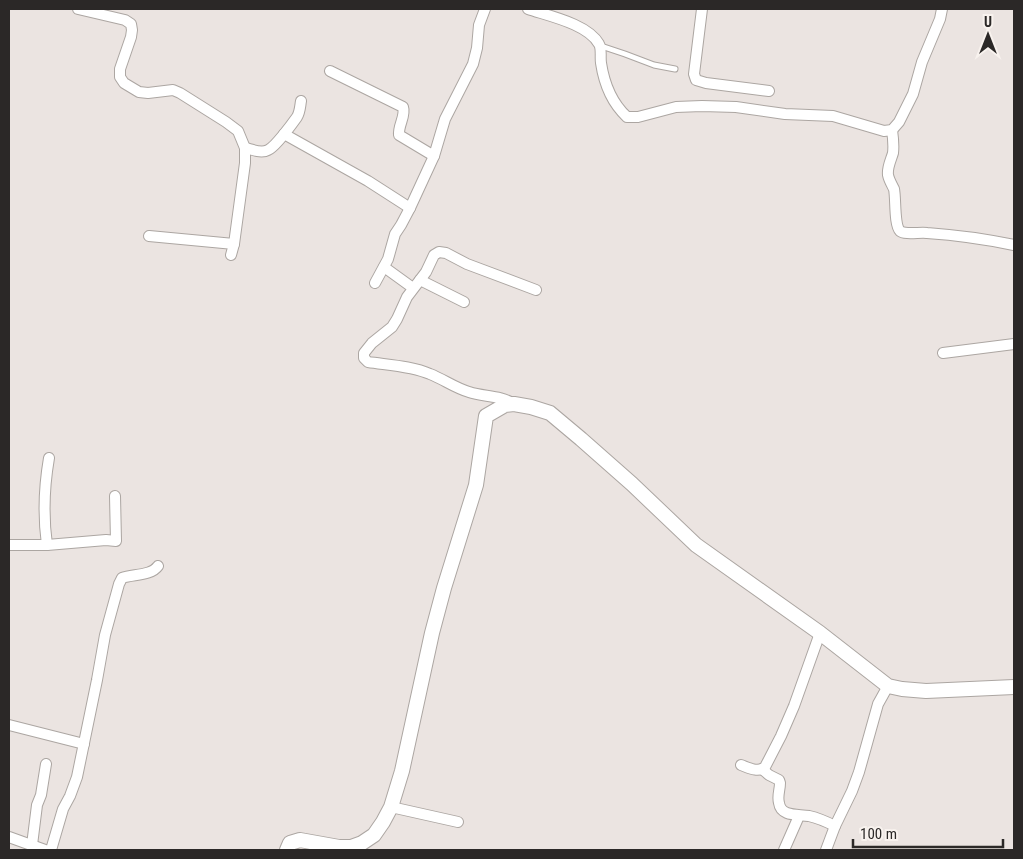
<svg xmlns="http://www.w3.org/2000/svg" width="1023" height="859" font-family="'Roboto Condensed',sans-serif">
	<style>
		.lines { fill: none; stroke-linecap: round; stroke-linejoin: round }
		.lane-casing { stroke: #aca6a2; stroke-width: 7 }
		.street-casing { stroke: #aca6a2; stroke-width: 12 }
		.secondary-casing { stroke: #aca6a2; stroke-width: 16 }
		.lane { stroke: #fff; stroke-width: 5 }
		.street { stroke: #fff; stroke-width: 10 }
		.secondary { stroke: #fff; stroke-width: 14 }
	</style>
	<rect width="100%" height="100%" fill="#ebe4e1"/>
	<g class="lines">
		<!-- lane casing -->
		<g class="lane-casing">
			<polyline id="lane" points="601,46 625,54 654,65 675,69"/>
		</g>
		<!-- street casing -->
		<g class="street-casing">
			<g id="street">
				<polyline points="78,9 125,20 131,24 132,30 131,37 120,69 120,77 124,83 139,92 148,93 173,90 180,93 226,122 238,131 245,148 245,163 234,244 231,255"/>
				<path d="M 528,9 C 549,16 588,24 599,44 C 602,49 600,57 601,63 C 604,83 612,103 627,117 L 638,117 L 676,107 L 702,106 L 736,107 L 785,114 L 833,116 L 884,131 L 892,130 L 899,122 L 913,94 L 922,62 L 940,19 L 942,9"/>
				<polyline points="702,9 694,74 696,80 706,83 769,91"/>
				<path d="M 330,71 L 403,107 C 406,116 398,125 399,135 L 434,156"/>
				<path d="M 892,130 C 893,137 894,145 893,153 C 891,160 887,167 888,175 C 889,180 892,185 894,189 C 896,198 894,225 900,231 C 905,235 920,232 927,233 C 956,235 985,239 1014,245"/>
				<polyline points="284,134 368,181 410,208"/>
				<path d="M 245,148 C 251,149 261,154 268,150 C 275,147 292,124 297,117 C 300,112 300,107 301,101"/>
				<polyline points="149,236 234,244"/>
				<polyline points="384,267 413,288"/>
				<polyline points="420,280 464,302"/>
				<polyline points="375,283 388,259 395,234 401,225 410,208 434,156 445,119 473,64 477,48 479,25 485,9"/>
				<polyline points="943,353 1014,344"/>
				<path d="M 514,404 C 500,395 484,397 469,392 C 455,388 443,379 430,374 C 412,366 388,365 368,362 L 364,358 L 364,353 L 372,343 L 392,327 L 397,319 L 407,297 L 426,272 L 434,255 L 439,252 L 446,253 L 467,264 L 536,290"/>
				<polyline points="9,545 47,545 106,540 116,541 115,496"/>
				<path d="M 47,545 C 43,516 44,487 49,458"/>
				<polyline points="9,725 84,744"/>
				<path d="M 741,765 C 749,768 758,773 765,767 L 781,736 L 794,706 L 820,633"/>
				<path d="M 762,769 L 769,775 L 779,780 L 780,783 C 780,790 777,796 779,803 C 781,817 798,814 809,816 C 818,818 827,822 835,826"/>
				<polyline points="391,807 458,822"/>
				<polyline points="9,837 45,850"/>
				<polyline points="32,845 37,805 41,795 46,764"/>
				<path d="M 51,850 L 63,809 L 70,796 L 77,777 L 97,680 L 105,635 L 119,584 L 122,578 C 133,574 151,576 158,566"/>
				<polyline points="784,850 799,816"/>
				<polyline points="826,850 835,826 852,791 859,772 878,704 888,686"/>
			</g>
		</g>
		<!-- secondary casing -->
		<g class="secondary-casing">
			<polyline id="secondary" points="287,850 290,843 300,840 339,847 351,847 362,843 374,835 383,822 391,807 402,771 432,633 444,588 476,485 486,416 505,405 514,404 531,407 550,413 581,439 632,484 696,545 820,633 888,686 902,689 926,691 1014,687"/>
		</g>
		<!-- lane -->
		<use href="#lane" class="lane"/>
		<!-- street -->
		<use href="#street" class="street"/>
		<!-- secondary -->
		<use href="#secondary" class="secondary"/>
	</g>
	<!-- border -->
	<rect width="1023" height="859" fill="none" stroke="#2b2827" stroke-width="20"/>
	<!-- north arrow -->
	<g transform="translate(988 35)" stroke="#f8f2ee" stroke-width="4" paint-order="stroke">
	<path d="M0-4L9 19L0 12L-9 19Z" fill="#2b2827"/>
	<text y="-8" font-size="14" font-weight="bold" text-anchor="middle" fill="#2b2827">U</text>
	</g>
	<!-- scale -->
	<path d="M853 839v8h150v-8" fill="none" stroke="#2b2827" stroke-width="2.5"/>
	<text x="860" y="839" font-size="15" fill="#2b2827" stroke="#f8f2ee" stroke-width="4" paint-order="stroke">100 m</text>
</svg>
